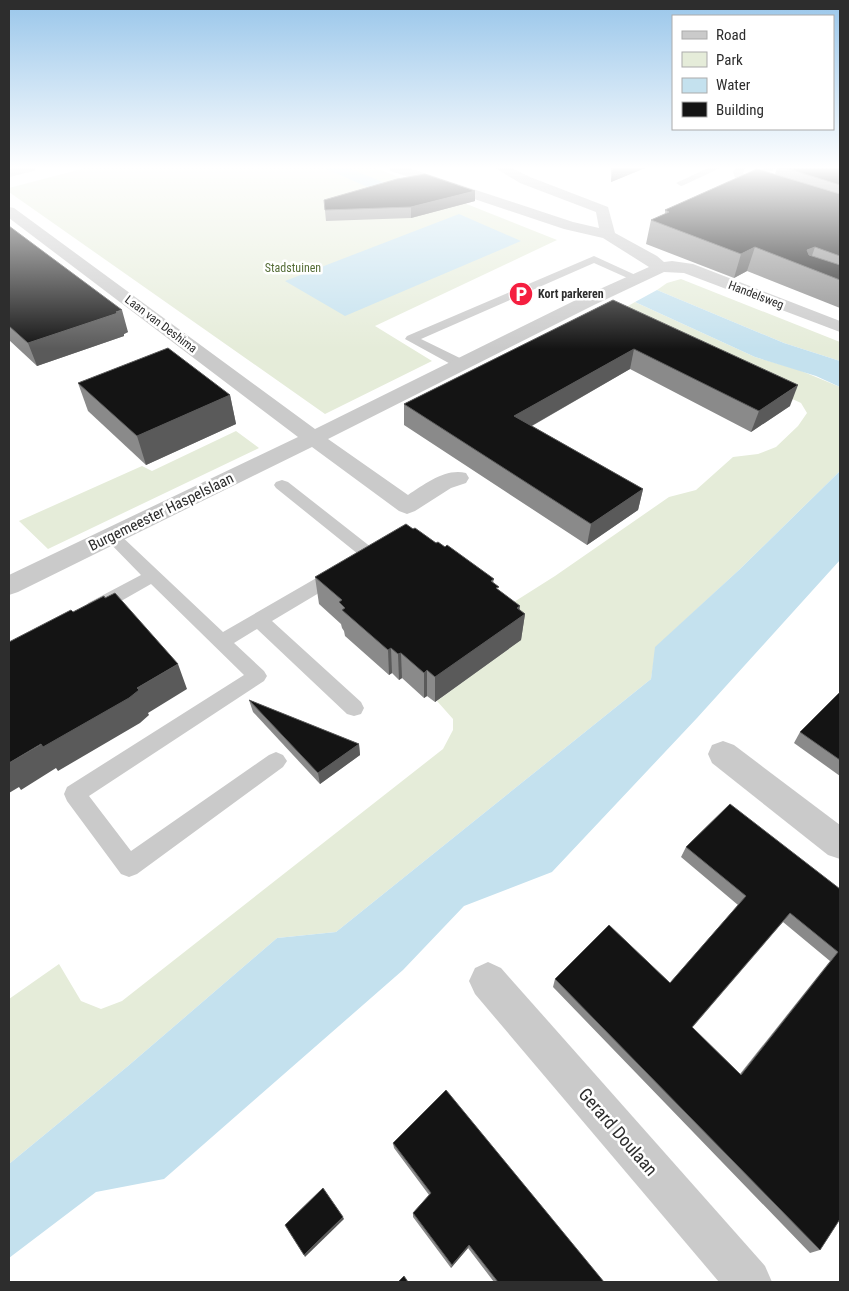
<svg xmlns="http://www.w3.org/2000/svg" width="849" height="1291" font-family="'Roboto Condensed',sans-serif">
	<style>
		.green { fill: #e5ecd9 }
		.water { fill: #c4e1ee }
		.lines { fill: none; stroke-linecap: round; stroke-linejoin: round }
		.lane { fill: #cacaca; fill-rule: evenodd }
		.street { fill: #cacaca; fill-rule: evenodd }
		.wall { fill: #8a8a8a; fill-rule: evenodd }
		.shaded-wall { fill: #5a5a5a }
		.building { fill: #141414; stroke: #5a5a5a; fill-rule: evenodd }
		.labels { text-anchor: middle; stroke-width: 5; stroke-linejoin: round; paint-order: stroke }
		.far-park-label { font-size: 12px; fill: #556d37; stroke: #fff }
		.far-poi-label { font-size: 12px; font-weight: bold; fill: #2d2d2d; stroke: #fff; text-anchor: start }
		.far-street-label { font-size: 12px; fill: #2d2d2d; stroke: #fff }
		.street-label { font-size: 15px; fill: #2d2d2d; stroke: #fff }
		.near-street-label { font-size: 18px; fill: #2d2d2d; stroke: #fff }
	</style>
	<rect width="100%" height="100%" fill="#fff"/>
	<!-- green -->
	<g class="green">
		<polygon points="85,168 376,168 557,240 375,326 432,361 325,414 9,192 9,188"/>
		<polygon points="681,279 840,342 840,361 784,343 657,290 667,283"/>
		<polygon points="635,302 755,357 799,370 840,387 840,471 740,569 656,647 651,679 336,932 277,938 128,1066 9,1164 9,999 59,964 81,1001 101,1009 122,1001 443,749 453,730 453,719 437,701 521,639 492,616 555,576 669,497 696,490 733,457 758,454 776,447 798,426 807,413 801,403 625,322 623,309"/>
		<polygon points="236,431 259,448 48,549 19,521 142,466 152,471"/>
	</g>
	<!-- water -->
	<g class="water">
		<polygon points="324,168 349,168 387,184 372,189"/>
		<polygon points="459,214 521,241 345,316 285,281"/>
		<polygon points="657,290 784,343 840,361 840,387 816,376 755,357 635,302"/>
		<polygon points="840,471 840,560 697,718 552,872 464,906 403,970 164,1179 96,1192 9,1258 9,1164 128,1066 277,938 336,932 651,679 655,647 740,569"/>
	</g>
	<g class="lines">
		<!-- lane -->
		<g class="lane">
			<polygon points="708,168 720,168 684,185 681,186 676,183"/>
			<path d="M 736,168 L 746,168 L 743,172 L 744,177 L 751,183 L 748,178 L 750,176 L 764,168 L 776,168 L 758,179 L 765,185 L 762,187 L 765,190 L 760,193 C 748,189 735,184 733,171 Z"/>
			<polygon points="594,256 642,278 640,280 632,280 594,263 421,339 466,361 468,364 466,367 456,367 405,339 407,336"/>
			<polygon points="282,480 288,482 376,551 378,555 376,559 272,621 361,702 364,708 361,714 354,716 347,714 257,629 234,643 264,671 267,676 264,681 89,796 131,851 269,755 276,752 283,755 287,761 283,767 137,874 129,877 121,874 67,801 64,794 67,787 244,675 151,584 100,613 94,615 88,613 85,608 88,603 141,575 103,536 105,532 111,530 117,532 223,632 358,554 276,488 274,485 276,482"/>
		</g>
		<!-- street -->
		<g class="street">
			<polygon points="13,168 36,168 34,171 9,177 9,169"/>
			<path d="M 389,168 L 409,168 L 573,222 L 599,228 L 596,212 L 520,183 L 495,168 L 512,168 L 530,177 L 608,207 L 615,233 L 657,256 L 664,262 L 672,261 L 693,264 L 840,321 L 840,332 L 684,273 L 664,272 L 594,305 L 328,439 L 408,495 C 425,484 445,468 466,473 L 469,478 L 466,483 L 451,488 L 415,511 L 407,514 L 399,511 L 312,447 L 18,592 L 9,595 L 9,575 L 298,437 L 9,218 L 9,207 L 14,208 L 315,429 L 582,297 L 649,267 L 603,238 L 564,229 L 391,171 Z"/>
			<polygon points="723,741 734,745 840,825 840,859 828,855 712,763 708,754 712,745"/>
			<polygon points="488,962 501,968 765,1266 772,1282 719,1282 475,994 469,981 475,968"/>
		</g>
	</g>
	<!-- wall -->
	<g class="wall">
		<polygon points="611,168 645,168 611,182"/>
		<polygon points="777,168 840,168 840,308 747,271 734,278 646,244 651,220 665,214 665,210 775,174"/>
		<polygon points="475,191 475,201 411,218 326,221 324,200"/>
		<polygon points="9,226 128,332 124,334 124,336 37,366 9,340"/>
		<polygon points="613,300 790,406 751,432 630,369 532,426 643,489 638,510 587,545 404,425 404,404"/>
		<polygon points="78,383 230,395 236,424 146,465 88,411"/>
		<polygon points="413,529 494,579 493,583 498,590 525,614 521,640 435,702 427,696 424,698 402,678 399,680 392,673 389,675 345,636 344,631 342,628 341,624 319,604 315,577"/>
		<polygon points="840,692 840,776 794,743 800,732"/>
		<polygon points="249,700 359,744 360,755 320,784 253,712"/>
		<path d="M 686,847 L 840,889 L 840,1219 L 820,1250 L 810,1253 L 553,987 L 555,979 L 670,983 L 738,905 L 681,857 ZM 783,922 L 830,961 L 740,1074 L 692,1028 Z"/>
		<polygon points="393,1143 604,1282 494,1282 468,1248 451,1268 413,1217 413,1213 429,1195 394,1148"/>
	</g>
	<!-- shaded-wall -->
	<g class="shaded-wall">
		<polygon points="613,168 645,168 611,182"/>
		<polygon points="475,191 475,201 411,218 411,207"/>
		<polygon points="755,247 747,271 734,278 741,254"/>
		<polygon points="815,247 808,267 807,250"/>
		<polygon points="122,310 128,332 124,334 124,336 37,366 28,343"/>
		<polygon points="634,349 630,369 512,437 514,416"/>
		<polygon points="798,385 790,406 751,432 759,411"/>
		<polygon points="230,395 236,424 146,465 137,436"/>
		<polygon points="643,489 638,510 587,545 591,524"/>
		<polygon points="520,606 518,618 525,614 521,640 435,702 435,677"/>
		<polygon points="391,648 392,673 389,675 388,650"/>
		<polygon points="401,653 402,678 399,680 398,654"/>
		<polygon points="178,664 187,689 148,713 149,715 140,723 58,771 56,768 21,790 19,787 9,793 9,763"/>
		<polygon points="427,670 427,696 424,698 424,673"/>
		<polygon points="359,744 360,755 320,784 318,773"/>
		<polygon points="343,1217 344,1219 305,1257 304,1255"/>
		<polygon points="469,1245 468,1248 451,1268 452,1265"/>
	</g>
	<!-- building -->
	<g class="building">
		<polygon points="786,168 840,168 840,185"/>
		<polygon points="757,169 840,194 840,256 815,247 807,250 809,255 840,265 840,280 755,247 741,254 651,220 669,212 665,210"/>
		<polygon points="425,174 475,191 411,207 325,210 324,200 397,179"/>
		<polygon points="9,226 122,310 116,312 118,313 28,343 9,326"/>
		<polygon points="613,300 798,385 759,411 634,349 514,416 643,489 591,524 404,404"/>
		<polygon points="168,348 230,395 137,436 78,383"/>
		<polygon points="406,524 413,529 415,528 436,543 438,542 445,547 447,545 494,579 491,581 499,587 496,588 520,606 517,608 525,614 435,677 427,670 424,673 401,653 398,654 391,648 388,650 342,610 345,608 339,602 342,600 315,577"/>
		<polygon points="115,593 178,664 137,688 139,690 129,698 43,747 41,744 9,763 9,642 71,610 73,612 104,596 105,598"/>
		<polygon points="840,692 840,760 800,732"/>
		<polygon points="249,700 359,744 318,773"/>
		<path d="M 730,804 L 840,889 L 840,1219 L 820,1250 L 555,979 L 609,925 L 670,983 L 746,896 L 686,847 ZM 790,913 L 838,952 L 741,1075 L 692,1027 Z"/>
		<polygon points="446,1090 604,1282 498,1282 469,1245 452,1265 413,1213 431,1193 393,1143"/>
		<polygon points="323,1188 343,1217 304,1255 285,1225"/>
		<polygon points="404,1276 408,1282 398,1282"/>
	</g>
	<!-- sky -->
	<linearGradient id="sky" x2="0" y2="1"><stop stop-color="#99c6ea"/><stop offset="0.48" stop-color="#fff"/><stop offset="1" stop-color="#fff" stop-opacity="0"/></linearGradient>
	<rect width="849" height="349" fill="url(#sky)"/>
	<!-- icons -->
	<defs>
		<g id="parking-disc" transform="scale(1.25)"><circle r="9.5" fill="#f51f40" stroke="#fff"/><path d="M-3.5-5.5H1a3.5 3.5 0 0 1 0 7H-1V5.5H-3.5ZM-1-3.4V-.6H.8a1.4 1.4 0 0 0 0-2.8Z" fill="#fff"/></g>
	</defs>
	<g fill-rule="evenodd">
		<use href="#parking-disc" x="521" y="294"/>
	</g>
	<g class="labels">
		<!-- far-park labels -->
		<g class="far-park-label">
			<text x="293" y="272">Stadstuinen</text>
		</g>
		<!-- far-poi labels -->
		<g class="far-poi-label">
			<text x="538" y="298">Kort parkeren</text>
		</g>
		<!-- far-street labels -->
		<g class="far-street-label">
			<text transform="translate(756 295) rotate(21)" y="4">Handelsweg</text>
			<text transform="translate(161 324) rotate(37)" y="4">Laan van Deshima</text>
		</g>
		<!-- street labels -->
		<g class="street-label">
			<text transform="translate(161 512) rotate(-26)" y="5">Burgemeester Haspelslaan</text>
		</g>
		<!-- near-street labels -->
		<g class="near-street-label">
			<text transform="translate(618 1132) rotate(49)" y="6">Gerard Doulaan</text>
		</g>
	</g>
	<!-- border -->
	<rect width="849" height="1291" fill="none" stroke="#2d2d2d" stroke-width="20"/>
	<!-- legend -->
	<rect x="672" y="15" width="162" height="115" fill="#ffffff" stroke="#ababab"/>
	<rect x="682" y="31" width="25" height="8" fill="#cacaca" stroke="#ababab"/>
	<text x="716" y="40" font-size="15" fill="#2d2d2d">Road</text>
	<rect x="682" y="52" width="25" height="15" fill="#e5ecd9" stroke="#ababab"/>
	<text x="716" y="65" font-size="15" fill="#2d2d2d">Park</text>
	<rect x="682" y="78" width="25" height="15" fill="#c4e1ee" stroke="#ababab"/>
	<text x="716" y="90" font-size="15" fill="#2d2d2d">Water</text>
	<rect x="682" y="102" width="25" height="15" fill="#141414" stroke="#ababab"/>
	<text x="716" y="115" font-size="15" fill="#2d2d2d">Building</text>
</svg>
